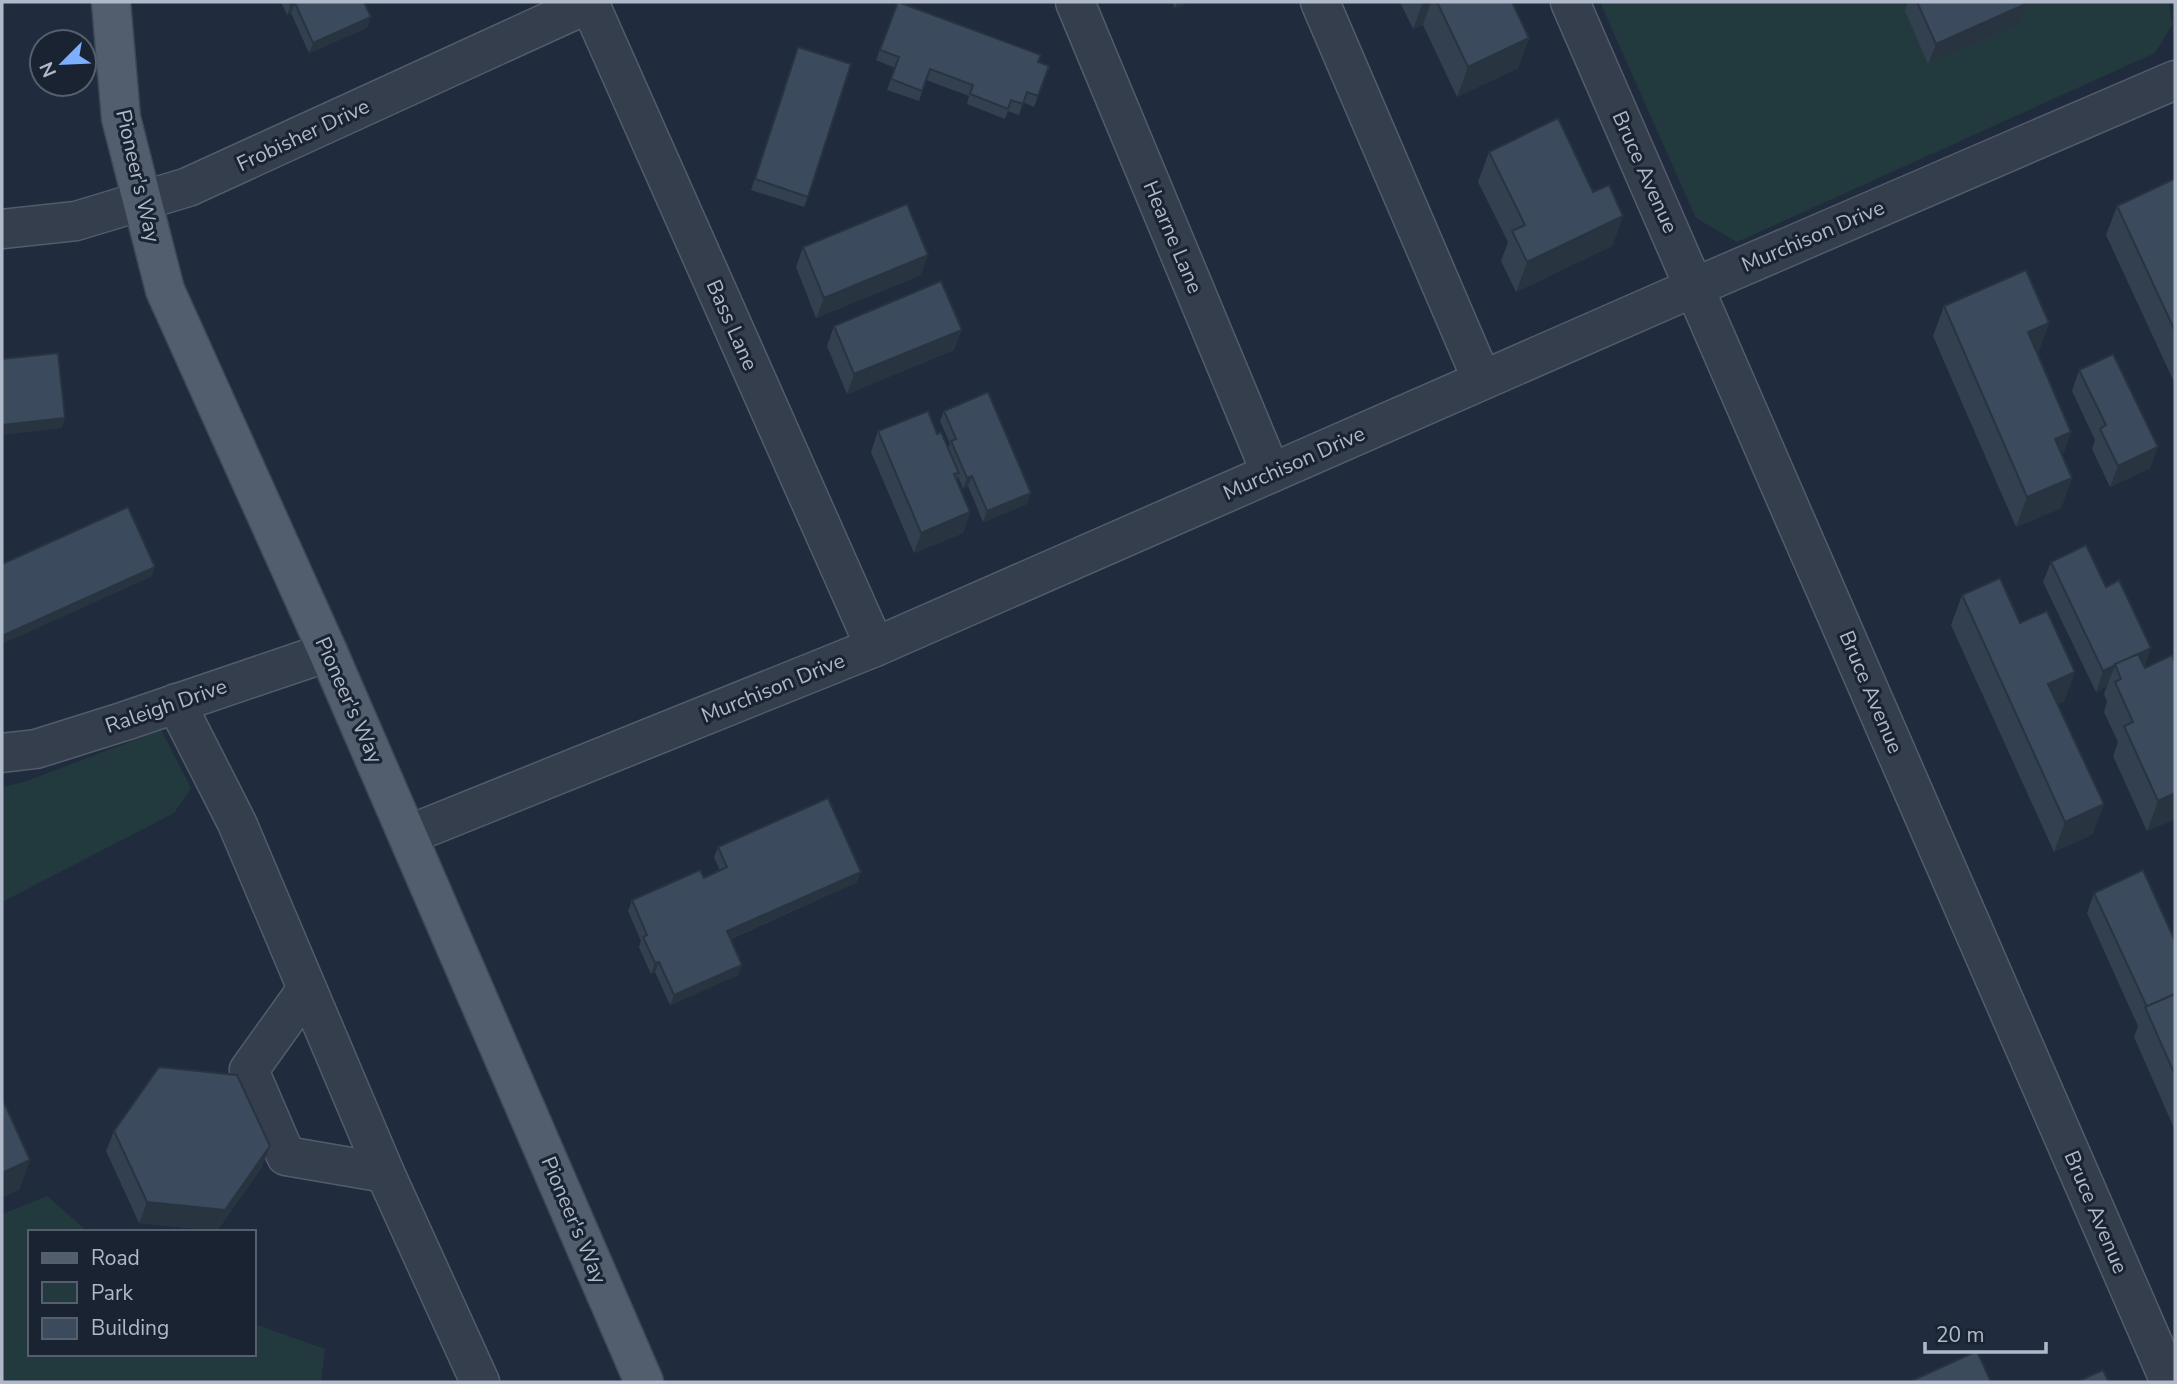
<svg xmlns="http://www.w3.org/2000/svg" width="2177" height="1384" font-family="'Nunito Sans',sans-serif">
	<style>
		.green { fill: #223a3e }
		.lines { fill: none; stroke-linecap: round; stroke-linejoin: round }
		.minor-casing { stroke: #525c6b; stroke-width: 41 }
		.major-casing { stroke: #3d4756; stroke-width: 41 }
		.minor { stroke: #343e4d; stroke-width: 38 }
		.major { stroke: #525d6d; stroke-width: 38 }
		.wall { fill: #334050 }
		.shaded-wall { fill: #293441 }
		.building { fill: #3b4a5d; stroke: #293441; stroke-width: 2 }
		.labels { text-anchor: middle; stroke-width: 6; stroke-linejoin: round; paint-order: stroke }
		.street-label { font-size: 21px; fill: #afb9c9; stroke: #192332 }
	</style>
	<rect width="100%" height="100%" fill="#202c3d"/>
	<!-- green -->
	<g class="green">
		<polygon points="1600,2 2169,2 2172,25 2155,53 1737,242 1696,218"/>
		<polygon points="161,730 191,788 174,813 2,902 2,787 24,782"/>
		<polygon points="47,1196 88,1232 30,1232 30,1354 254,1354 254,1324 325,1349 321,1382 2,1382 2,1214"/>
	</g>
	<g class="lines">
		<!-- minor casing -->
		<g class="minor-casing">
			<g id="minor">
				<polyline points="589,2 875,647"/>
				<polyline points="1075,2 1271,473"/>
				<polyline points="1320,2 1482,380"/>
				<polyline points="1570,2 2170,1382"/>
				<polyline points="2,229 76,221 188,187 592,2"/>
				<polyline points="176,703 237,823 385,1173 480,1382"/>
				<polyline points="2,753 36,749 125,721 328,652"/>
				<polyline points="408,835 875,647 1695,287 2175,80"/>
				<polyline points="307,989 249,1070 286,1156 385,1173"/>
			</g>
		</g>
		<!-- major casing -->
		<g class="major-casing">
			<polyline id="major" points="111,2 121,118 165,290 328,652 644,1382"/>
		</g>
		<!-- minor -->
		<use href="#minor" class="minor"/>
		<!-- major -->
		<use href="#major" class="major"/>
	</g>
	<!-- wall -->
	<g class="wall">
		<polygon points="281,2 364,2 367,28 309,53 291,13 287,15"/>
		<polygon points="898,2 1049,66 1034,107 1023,102 1019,115 1008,111 1005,119 967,104 969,96 926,80 919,101 887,90 895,68 876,60"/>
		<polygon points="1172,2 1190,2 1175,8"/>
		<polygon points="1400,2 1512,2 1529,38 1518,68 1457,97 1423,25 1413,29"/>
		<polygon points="1908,2 2027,2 2028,3 2020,24 1928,64 1905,11"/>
		<polygon points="798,47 808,197 804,207 751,190"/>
		<polygon points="1489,152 1593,192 1623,216 1612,246 1516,292 1501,261 1508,242 1478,182"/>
		<polygon points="2175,182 2175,384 2106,235 2117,206"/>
		<polygon points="803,247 921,275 816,318 796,267"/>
		<polygon points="1944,306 2049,323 2038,353 2071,432 2062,456 2072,478 2061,508 2016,527 1933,336"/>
		<polygon points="834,326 954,350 847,394 827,346"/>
		<polygon points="2079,370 2158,447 2150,468 2110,487 2092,449 2095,440 2072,391"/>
		<polygon points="944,411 1027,504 983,522 968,486 963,489 958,476 957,480 970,512 963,533 914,553 871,452 878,431 937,434 948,448 950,444 940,421"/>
		<polygon points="2051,562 2145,668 2175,662 2175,819 2147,831 2113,756 2118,742 2104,712 2107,702 2104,694 2107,686 2096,692 2043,582"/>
		<polygon points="1962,595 2020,623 2064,702 2058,704 2093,834 2054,852 1951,625"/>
		<polygon points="718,847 857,882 731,939 742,965 738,975 670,1005 655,972 651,974 639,947 641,941 628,911 632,900 704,878 720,871 714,857"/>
		<polygon points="2094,893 2175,941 2175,1130 2134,1037 2138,1026 2087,913"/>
		<polygon points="114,1131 262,1167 217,1231 139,1223 106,1151"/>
	</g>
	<!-- shaded-wall -->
	<g class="shaded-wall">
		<polygon points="1177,2 1190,2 1175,8"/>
		<polygon points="1423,2 1431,2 1423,25 1413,29"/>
		<polygon points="295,3 291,13 287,15 291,5"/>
		<polygon points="2028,3 2020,24 1928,64 1936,44"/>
		<polygon points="371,17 367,28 309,53 313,43"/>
		<polygon points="1529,38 1518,68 1457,97 1468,67"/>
		<polygon points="1623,216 1612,246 1516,292 1527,262"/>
		<polygon points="928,255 921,275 816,318 824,298"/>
		<polygon points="2049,323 2038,353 2018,362 2028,332"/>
		<polygon points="962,330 954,350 847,394 854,374"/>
		<polygon points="65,418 62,428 2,435 2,425"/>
		<polygon points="2071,432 2060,461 2055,439"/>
		<polygon points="2158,447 2150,468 2110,487 2118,466"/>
		<polygon points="972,476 968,486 963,489 967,478"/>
		<polygon points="2072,478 2061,508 2016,527 2027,497"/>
		<polygon points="1031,493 1027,504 983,522 987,511"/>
		<polygon points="970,512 963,533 914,553 921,533"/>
		<polygon points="155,567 151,577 2,644 2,636"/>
		<polygon points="2151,648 2144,669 2121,679 2115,665"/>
		<polygon points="2115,666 2107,686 2096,692 2103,671"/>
		<polygon points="2075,672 2064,702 2037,714 2048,684"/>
		<polygon points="2175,793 2175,819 2147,831 2158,801"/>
		<polygon points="2104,804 2093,834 2054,852 2065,822"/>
		<polygon points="861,872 857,882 723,942 727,931"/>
		<polygon points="659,962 655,972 651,974 655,963"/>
		<polygon points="742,965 738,975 670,1005 674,995"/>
		<polygon points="270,1146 262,1167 217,1231 139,1223 147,1202"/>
		<polygon points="30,1160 19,1190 2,1198 2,1173"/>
	</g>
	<!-- building -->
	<g class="building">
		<polygon points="289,2 364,2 371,17 313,43 295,3 291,5"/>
		<polygon points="898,2 1041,55 1038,62 1049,66 1038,96 1027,92 1023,104 1011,100 1008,109 970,94 973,85 930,69 922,91 891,79 899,57 880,50"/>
		<polygon points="1437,2 1512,2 1529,38 1468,67"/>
		<polygon points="1917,2 2027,2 2028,3 1936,44"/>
		<polygon points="798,47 851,64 808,197 755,179"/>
		<polygon points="1558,118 1593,192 1609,185 1623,216 1527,262 1512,231 1525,225 1489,152"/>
		<polygon points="2174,179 2175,182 2175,331 2117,206"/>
		<polygon points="907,204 928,255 824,298 803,247"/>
		<polygon points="2026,270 2049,323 2028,332 2071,432 2055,439 2072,478 2027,497 1944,306"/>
		<polygon points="941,281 962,330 854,374 834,326"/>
		<polygon points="58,353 65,418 2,425 2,359"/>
		<polygon points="2113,354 2158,447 2118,466 2100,429 2106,425 2079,370"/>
		<polygon points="988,392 1031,493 987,511 972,476 967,478 951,441 956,439 944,411"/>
		<polygon points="928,411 937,434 941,432 959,473 954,474 970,512 921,533 878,431"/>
		<polygon points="128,507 155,567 2,636 2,564"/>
		<polygon points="2086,545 2106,587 2119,580 2151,648 2103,671 2051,562"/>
		<polygon points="2000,578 2020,623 2047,611 2075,672 2048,684 2104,804 2065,822 1962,595"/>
		<polygon points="2138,654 2145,668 2172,655 2175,662 2175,793 2158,801 2124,726 2133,722 2115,682 2121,679 2115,664"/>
		<polygon points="828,798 861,872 727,931 742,965 674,995 659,962 655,963 643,937 647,935 632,900 700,870 704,878 727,867 718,847"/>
		<polygon points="2143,870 2175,941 2175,994 2147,1007 2094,893"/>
		<polygon points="2175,994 2175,1075 2145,1007"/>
		<polygon points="159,1067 237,1075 270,1146 225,1210 147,1202 114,1131"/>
		<polygon points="2,1098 30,1160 2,1173"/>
		<polygon points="1977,1351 1991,1382 1909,1382"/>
		<polygon points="2103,1370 2109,1382 2077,1382"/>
	</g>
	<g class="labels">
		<!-- street labels -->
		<g class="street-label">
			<text transform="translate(303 135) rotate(-25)" y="7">Frobisher Drive</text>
			<text transform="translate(1645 172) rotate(66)" y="7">Bruce Avenue</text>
			<text transform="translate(138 176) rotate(77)" y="7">Pioneer's Way</text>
			<text transform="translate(1813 236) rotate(-23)" y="7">Murchison Drive</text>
			<text transform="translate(1173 237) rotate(67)" y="7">Hearne Lane</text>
			<text transform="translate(732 325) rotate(66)" y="7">Bass Lane</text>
			<text transform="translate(1294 463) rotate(-24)" y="7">Murchison Drive</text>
			<text transform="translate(773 688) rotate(-22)" y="7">Murchison Drive</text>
			<text transform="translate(1871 692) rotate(67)" y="7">Bruce Avenue</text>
			<text transform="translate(349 700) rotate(66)" y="7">Pioneer's Way</text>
			<text transform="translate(166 706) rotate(-19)" y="7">Raleigh Drive</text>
			<text transform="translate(2096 1212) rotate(67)" y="7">Bruce Avenue</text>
			<text transform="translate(574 1220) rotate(67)" y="7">Pioneer's Way</text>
		</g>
	</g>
	<!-- border -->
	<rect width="2177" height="1384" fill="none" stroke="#afb9c9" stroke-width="7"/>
	<!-- legend -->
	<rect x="28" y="1230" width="228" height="126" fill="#192332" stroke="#555f6e" stroke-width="2"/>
	<rect x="42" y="1253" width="35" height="10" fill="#525d6d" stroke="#555f6e" stroke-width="2"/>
	<text x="91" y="1265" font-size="21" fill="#afb9c9">Road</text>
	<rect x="42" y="1282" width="35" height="21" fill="#223a3e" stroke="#555f6e" stroke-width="2"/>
	<text x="91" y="1300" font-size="21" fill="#afb9c9">Park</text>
	<rect x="42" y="1318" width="35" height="21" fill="#3b4a5d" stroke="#555f6e" stroke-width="2"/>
	<text x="91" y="1335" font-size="21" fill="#afb9c9">Building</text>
	<!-- north arrow -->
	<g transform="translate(63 63) rotate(246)"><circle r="33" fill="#192332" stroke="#555f6e" stroke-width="2"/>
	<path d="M0-5L12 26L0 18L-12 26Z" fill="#7eaeff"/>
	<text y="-10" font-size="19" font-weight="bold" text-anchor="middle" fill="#afb9c9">N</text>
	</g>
	<!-- scale -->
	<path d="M1925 1342v10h121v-10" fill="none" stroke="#afb9c9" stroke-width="3.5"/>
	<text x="1936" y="1342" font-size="21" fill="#afb9c9" stroke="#192332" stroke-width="5" paint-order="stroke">20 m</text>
</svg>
